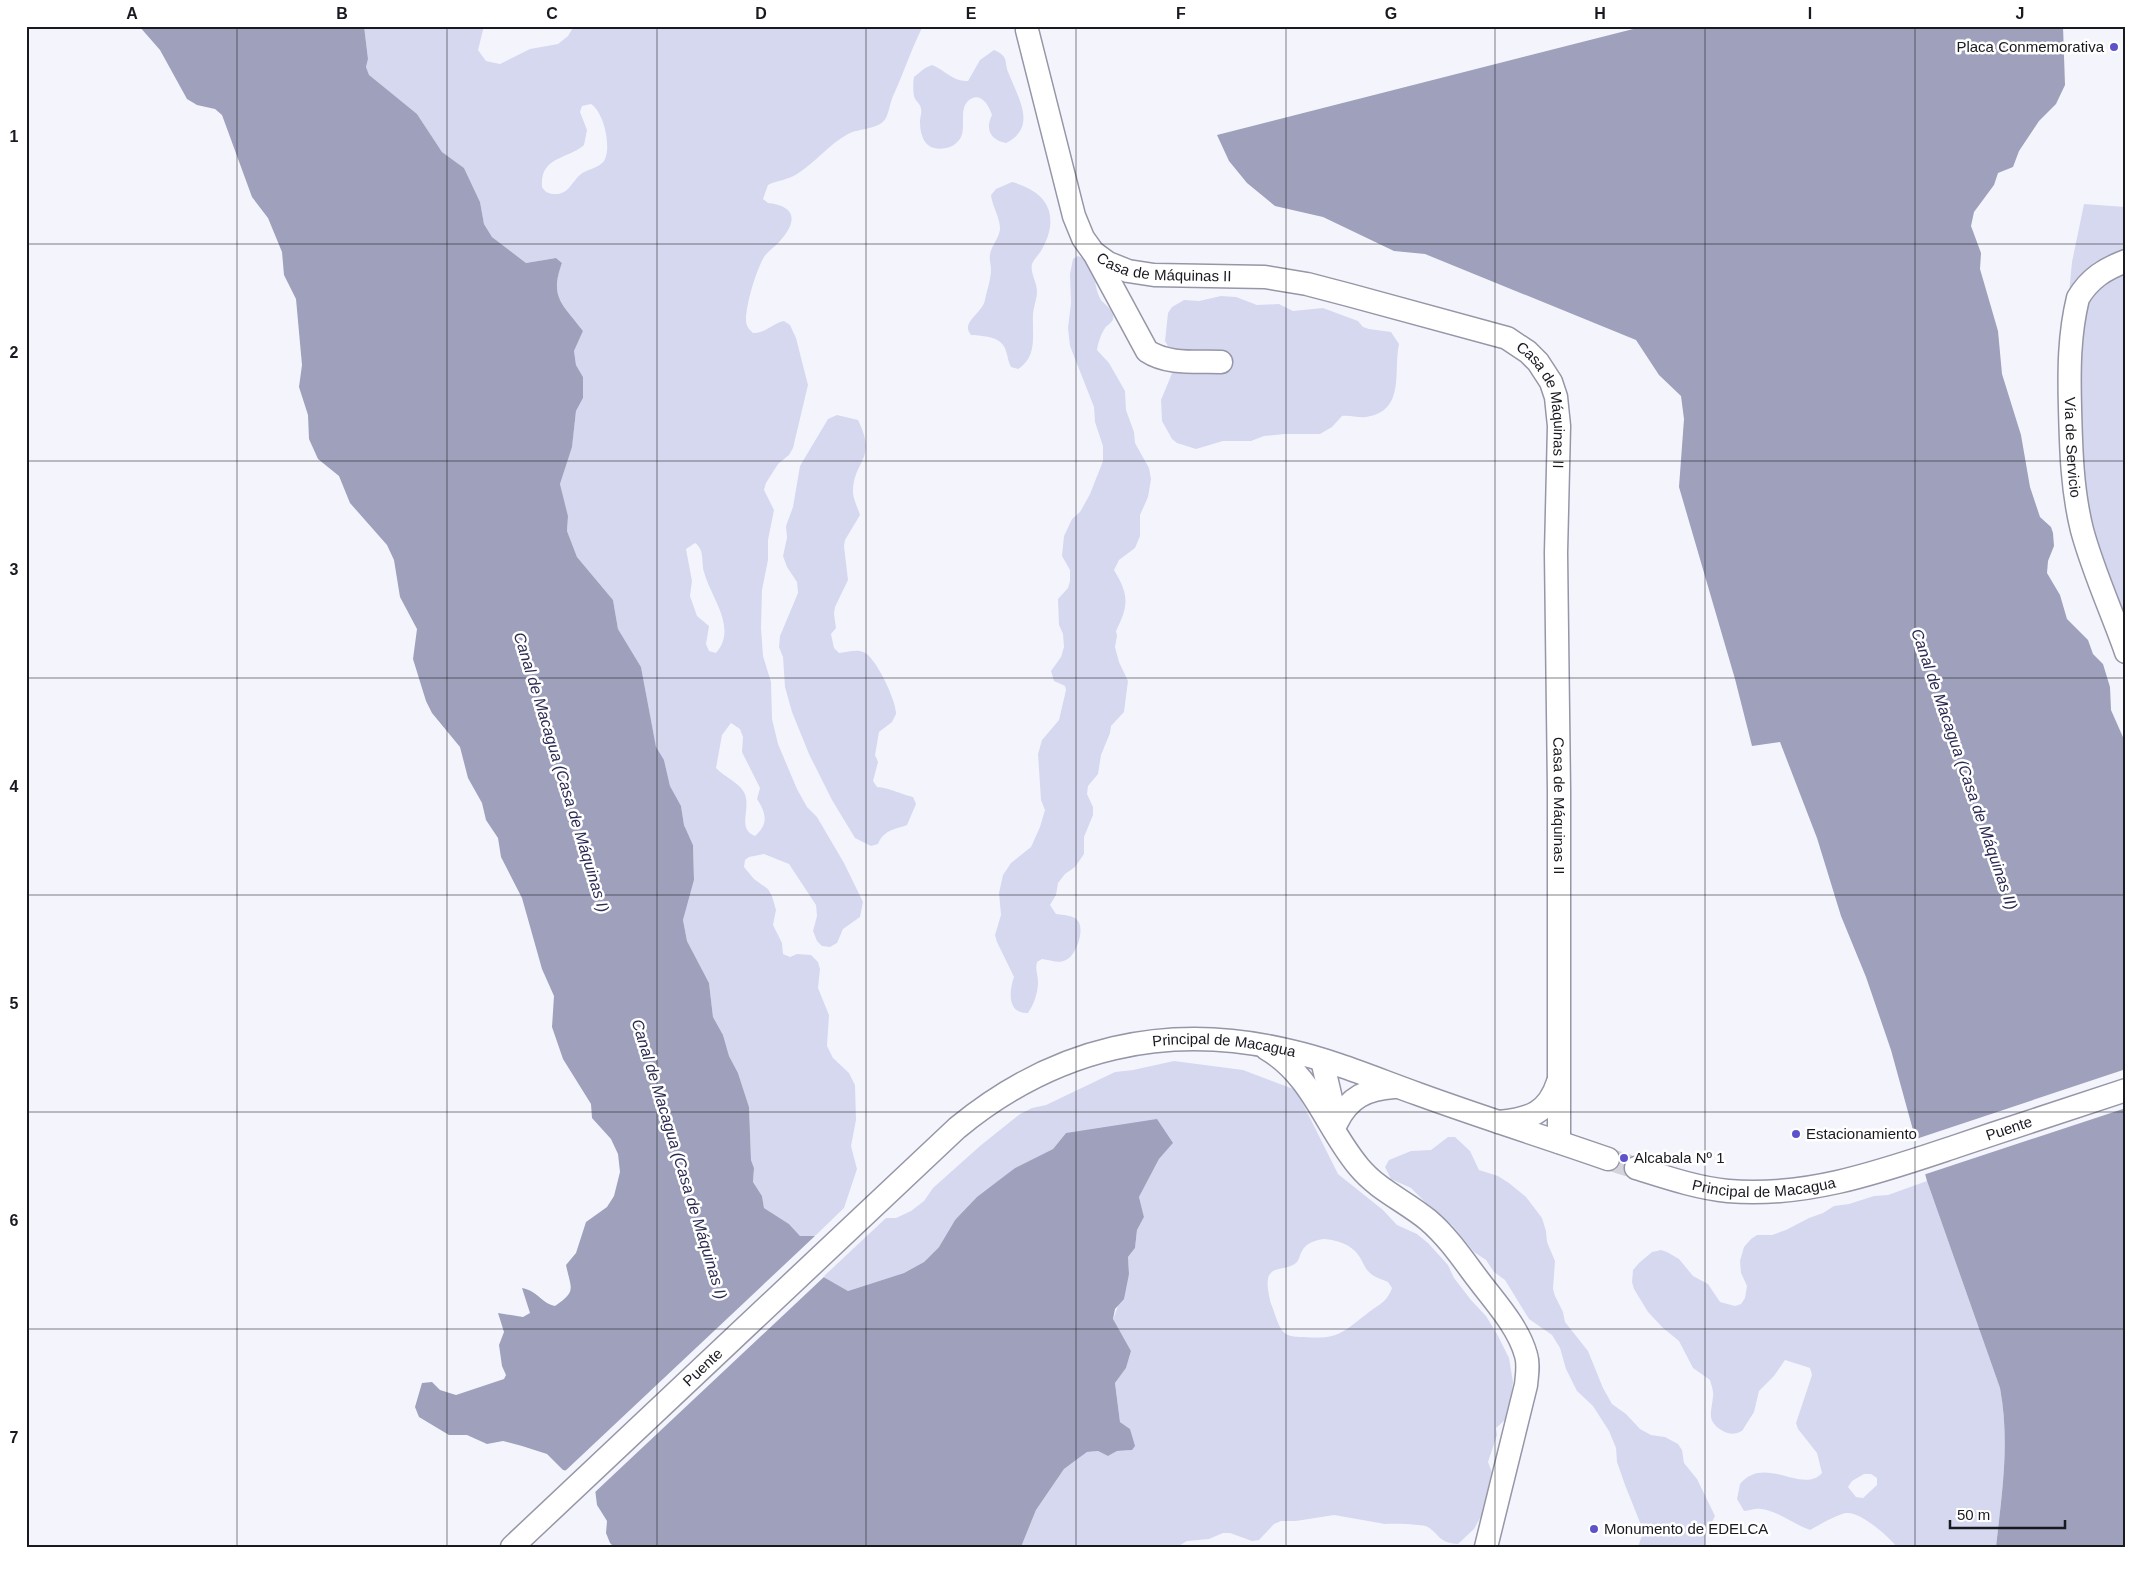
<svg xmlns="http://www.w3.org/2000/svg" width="2152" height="1573" font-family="Helvetica,sans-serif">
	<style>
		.green { fill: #d6d8f0; fill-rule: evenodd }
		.water { fill: #9ea0bc }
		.pier { fill: #f4f5fc }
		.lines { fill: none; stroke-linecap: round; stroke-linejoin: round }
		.minor-tunnel { stroke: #d3d4db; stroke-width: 22; stroke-dasharray: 22 11; stroke-linecap: butt }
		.minor-casing { stroke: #9596a7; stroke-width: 25 }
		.minor { stroke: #fff; stroke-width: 22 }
		.grid { fill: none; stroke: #191920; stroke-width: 1; stroke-opacity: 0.55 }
		.poi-dot { fill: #5e52cb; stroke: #fff; stroke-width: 2 }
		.labels { text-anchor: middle; stroke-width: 5; stroke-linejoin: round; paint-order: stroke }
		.poi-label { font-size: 15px; fill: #191920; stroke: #fff; text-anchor: start }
		.street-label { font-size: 15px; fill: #191920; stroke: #fff }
		.water-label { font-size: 16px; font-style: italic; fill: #2b2a53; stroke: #fff }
		.neatline { fill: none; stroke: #191920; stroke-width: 2 }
		.grid-label { font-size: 16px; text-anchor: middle; font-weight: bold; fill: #191920 }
	</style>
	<rect width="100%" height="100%" fill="#f4f5fc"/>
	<!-- green -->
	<g class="green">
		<path d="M 364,26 L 484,26 L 478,50 L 486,61 L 500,64 L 530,49 L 558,44 L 568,36 L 574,26 L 923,26 C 911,49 904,73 893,96 C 890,103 889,112 886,118 C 879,130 859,128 848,134 C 829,144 815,163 797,174 C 788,180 778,180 768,185 L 763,199 L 768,203 C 796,206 798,221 780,241 C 775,247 768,251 764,257 C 756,271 746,304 746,320 C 746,326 749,329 753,333 C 764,334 773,323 784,321 L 790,325 L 796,338 L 808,385 L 793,448 L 789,455 L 778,464 L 766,483 L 764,490 L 774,510 L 768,540 L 768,560 L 762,590 L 761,628 L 763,656 L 771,682 L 772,719 L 778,744 L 797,789 L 807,807 L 817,817 L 844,863 L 863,902 L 860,917 L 843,929 L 837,943 L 830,947 L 822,946 L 817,941 L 813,931 L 817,916 L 816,905 L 789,864 L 764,854 L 749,857 L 745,860 L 744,867 L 754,879 L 768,889 L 772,896 L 776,910 L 773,925 L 782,943 L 783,954 L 790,957 L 797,954 L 811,955 L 818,962 L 820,969 L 818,988 L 829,1015 L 827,1046 L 833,1058 L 849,1073 L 855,1085 L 856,1120 L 851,1146 L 857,1169 L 844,1208 L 815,1236 L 800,1236 L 789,1224 L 764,1208 L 762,1196 L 753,1182 L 754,1168 L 751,1160 L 749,1107 L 738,1073 L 729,1056 L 723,1035 L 713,1017 L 709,983 L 687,941 L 683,920 L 694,880 L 693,845 L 684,825 L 681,806 L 670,786 L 664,760 L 656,748 L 641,667 L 618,629 L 613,600 L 577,557 L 567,531 L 568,516 L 560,484 L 572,446 L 576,411 L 583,398 L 583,377 L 576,365 L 574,351 L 583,331 C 563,304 549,298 562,263 L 556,258 L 526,263 L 492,237 L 484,224 L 480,202 L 464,168 L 442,152 L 417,114 L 369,76 L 366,67 L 368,59 ZM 591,104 C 604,112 612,148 604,161 C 599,168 588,169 581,174 C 571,182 569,195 554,194 C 549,194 545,192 542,187 C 540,156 567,160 584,145 L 587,130 L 580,112 L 582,106 ZM 695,543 C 705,550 701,562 704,572 C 711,598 738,628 716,653 L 709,651 L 706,644 L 709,626 L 697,616 L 690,596 L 692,581 L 686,549 ZM 731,723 L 740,729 L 743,737 L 742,752 L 760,788 L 757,799 C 766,813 769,824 755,836 C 738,829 749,812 746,798 C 744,784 725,778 716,768 L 722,735 Z"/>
		<path d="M 994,50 C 1010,57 1003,61 1009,74 C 1018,98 1038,127 1006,143 C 990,140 985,129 992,115 C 989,105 980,90 968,101 C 959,110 966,127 961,137 C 958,143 952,147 946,148 C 926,152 920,138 920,121 C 920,117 922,113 921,109 C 921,104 915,101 914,96 C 913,91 913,82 914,77 L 925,68 L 932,65 C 945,70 953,82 968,81 L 980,60 Z"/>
		<path d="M 1012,182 C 1027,186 1045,195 1049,211 C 1053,225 1048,239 1041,251 C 1038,255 1034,260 1032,264 C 1030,273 1037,282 1037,291 C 1037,298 1034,306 1033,314 C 1032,335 1038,356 1018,369 L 1011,367 C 1008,361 1008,357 1006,351 C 1002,336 983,336 971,335 C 960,322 982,314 985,300 C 987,290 991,279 991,270 C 991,264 989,260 990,254 C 992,245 999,238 1000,229 C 1000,217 992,206 991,195 L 996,189 Z"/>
		<polygon points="2084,204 2126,207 2126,254 2068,304 2072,262"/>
		<path d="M 1078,256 C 1098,263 1092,285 1101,300 C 1105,305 1115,311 1113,319 C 1112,323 1107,325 1105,328 C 1101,334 1098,343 1097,350 L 1109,363 L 1125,391 L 1126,410 L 1134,432 L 1135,443 L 1149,468 L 1151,479 L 1148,497 L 1140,515 L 1140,536 L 1135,548 L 1119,560 L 1114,570 C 1129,595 1129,605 1116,631 L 1117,636 L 1115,647 L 1119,662 L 1128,681 L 1124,712 L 1111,726 L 1110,733 L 1101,755 L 1098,774 L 1088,786 L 1087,794 L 1093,807 L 1093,815 L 1084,837 L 1084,854 L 1075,867 L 1065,874 L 1058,883 L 1056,895 L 1050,905 L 1056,914 C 1063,915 1074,915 1078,921 C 1085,930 1076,956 1066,960 C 1059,964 1050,960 1042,959 L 1037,962 C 1035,970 1038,975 1038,982 C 1038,993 1034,1004 1028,1013 C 1007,1014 1009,991 1014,977 L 997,942 L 995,935 L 1001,915 L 999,893 L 1003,875 L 1011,863 L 1031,847 L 1040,827 L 1045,810 L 1041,800 L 1038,754 L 1042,740 L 1059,720 L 1066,690 L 1065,686 L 1054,681 L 1051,671 L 1061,657 L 1064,647 L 1063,634 L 1059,625 L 1058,599 L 1068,588 L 1070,581 L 1070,570 L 1062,556 L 1064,536 L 1072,519 L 1080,512 L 1090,494 L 1103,461 L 1103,446 L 1095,422 L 1094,407 L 1070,346 L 1068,328 L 1071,303 L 1070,274 L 1073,259 Z"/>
		<polygon points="2126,268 2126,637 2097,555 2078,454 2077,368 2088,294"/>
		<path d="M 1221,296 L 1236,297 L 1257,305 L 1279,304 L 1293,311 L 1323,308 L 1358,321 L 1363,327 L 1369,329 L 1391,332 L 1399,344 C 1393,372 1406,411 1366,417 C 1358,418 1350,415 1342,416 L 1332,427 L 1320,434 L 1285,434 L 1264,436 L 1251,441 L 1223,441 L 1196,449 L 1177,443 L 1172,439 L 1162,421 L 1161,400 L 1175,366 L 1175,359 L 1165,341 L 1168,313 L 1172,307 L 1184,300 L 1199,301 Z"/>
		<path d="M 837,415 L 858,420 C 878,460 853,460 853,492 C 853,499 858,508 860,515 L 845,540 L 844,546 L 848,580 L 835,607 L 834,614 L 836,628 L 831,634 L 834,648 L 839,653 C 846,652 857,649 863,652 C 875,655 897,702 896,714 L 892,722 L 879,732 L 875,755 L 878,762 L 873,781 L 877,787 C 890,788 900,794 913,797 L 916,804 L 907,825 C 893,830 884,830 878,844 L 871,846 L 855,838 L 832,800 L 809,754 L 792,712 L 785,687 L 783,657 L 779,647 L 780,636 L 798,593 L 797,582 L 787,567 L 783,556 L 787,538 L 786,526 L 793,507 L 800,466 L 828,419 Z"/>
		<path d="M 1174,1061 L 1243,1070 L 1296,1090 L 1338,1174 L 1383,1210 L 1397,1225 L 1417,1234 L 1428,1243 L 1448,1265 L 1454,1278 L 1471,1300 L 1486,1316 L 1497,1334 L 1509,1358 L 1513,1382 L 1509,1412 L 1506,1419 L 1496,1428 L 1497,1435 L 1488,1462 L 1493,1475 L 1488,1504 L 1474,1529 L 1458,1544 C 1439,1543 1440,1535 1428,1527 C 1424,1524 1389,1523 1385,1524 L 1334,1515 L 1296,1521 L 1281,1521 L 1274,1524 L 1259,1540 L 1252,1541 L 1230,1533 L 1223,1533 L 1209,1539 L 1187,1541 L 1177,1547 L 1021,1547 L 1036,1510 L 1064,1469 L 1087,1452 L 1098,1451 L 1108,1456 L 1117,1451 L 1132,1450 L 1130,1429 L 1120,1422 L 1115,1383 L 1126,1368 L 1131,1351 L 1113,1320 L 1129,1274 L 1128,1257 L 1135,1248 L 1137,1230 L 1144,1217 L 1139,1197 L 1159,1159 L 1173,1143 L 1066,1133 L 1053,1149 L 1015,1168 L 955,1220 L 939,1247 L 924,1262 L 904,1273 L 848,1291 L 823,1277 L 886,1218 L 896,1218 L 911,1211 L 924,1201 L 933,1188 L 980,1146 L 1020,1114 L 1032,1108 L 1046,1105 L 1115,1072 L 1133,1070 ZM 1324,1239 C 1337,1240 1351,1244 1359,1256 C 1363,1262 1365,1269 1370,1273 C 1375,1278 1382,1279 1388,1282 L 1392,1288 C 1386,1303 1381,1303 1369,1312 C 1343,1332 1339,1340 1304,1337 C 1299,1337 1291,1337 1286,1334 C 1278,1329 1275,1312 1271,1304 C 1269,1296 1265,1280 1270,1274 C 1276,1266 1290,1270 1297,1262 C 1299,1260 1300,1254 1302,1251 C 1306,1243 1315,1240 1324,1239 Z"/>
		<polygon points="1448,1137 1455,1137 1470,1151 1479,1170 1498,1176 1509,1183 1526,1197 1542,1218 1546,1231 1547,1242 1555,1261 1553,1289 1555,1296 1563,1312 1565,1322 1588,1351 1603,1388 1612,1404 1626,1414 1640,1429 1651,1435 1665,1437 1678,1444 1682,1450 1684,1463 1697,1479 1715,1516 1705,1536 1705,1547 1638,1547 1642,1535 1641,1525 1625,1485 1617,1462 1616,1448 1609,1431 1593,1406 1577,1391 1566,1369 1560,1348 1552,1335 1529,1319 1505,1280 1494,1272 1486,1260 1474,1252 1452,1225 1440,1217 1411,1188 1391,1179 1385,1167 1389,1160 1411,1151 1431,1150"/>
		<path d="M 1927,1181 L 2000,1388 C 2010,1442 2002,1493 1996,1547 L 1897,1547 C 1888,1536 1860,1511 1846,1513 C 1836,1515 1819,1525 1810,1530 C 1793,1524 1778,1511 1761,1509 C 1755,1508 1750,1511 1744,1511 L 1737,1499 L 1740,1484 C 1765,1454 1802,1495 1822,1473 L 1817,1453 L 1798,1429 L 1796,1423 L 1812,1375 L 1810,1368 L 1785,1360 L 1774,1376 L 1759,1391 L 1754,1412 L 1742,1431 C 1736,1434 1730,1435 1723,1431 C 1705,1421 1712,1412 1713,1396 C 1714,1391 1711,1385 1710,1380 L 1693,1368 L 1679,1341 L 1663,1328 L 1648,1312 L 1634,1289 L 1632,1282 L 1633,1270 L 1639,1263 L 1652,1252 L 1661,1250 L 1667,1252 L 1679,1259 L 1693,1276 L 1708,1284 L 1720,1302 L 1735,1306 L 1741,1304 L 1745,1298 L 1747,1286 L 1741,1273 L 1740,1261 L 1744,1247 L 1751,1239 L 1757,1235 L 1772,1235 L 1786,1230 L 1809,1218 L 1823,1213 L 1834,1206 L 1849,1204 L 1874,1196 L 1888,1195 ZM 1864,1474 L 1871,1474 L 1877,1478 L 1877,1485 L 1863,1498 L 1856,1497 L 1848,1487 L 1852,1481 Z"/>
	</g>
	<!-- water -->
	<g class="water">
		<path d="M 139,26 L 364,26 L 368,59 L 366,67 L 369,75 L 417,114 L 442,152 L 464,168 L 480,202 L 484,224 L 492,237 L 526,263 L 556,258 L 562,263 C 549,298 563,304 583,331 L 574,351 L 576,365 L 583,377 L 583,398 L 576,411 L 572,447 L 560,484 L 568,516 L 567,531 L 577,557 L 613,600 L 618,629 L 641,667 L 656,747 L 664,760 L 670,786 L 681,806 L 684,825 L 693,845 L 694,880 L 683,920 L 687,941 L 709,983 L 713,1017 L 723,1035 L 729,1056 L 738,1073 L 749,1107 L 751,1160 L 754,1168 L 753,1182 L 762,1196 L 764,1208 L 789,1224 L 800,1236 L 815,1236 L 820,1275 L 848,1291 L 904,1273 L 924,1262 L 939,1247 L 955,1220 L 977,1197 L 1015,1168 L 1053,1149 L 1066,1133 L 1157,1119 L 1173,1143 L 1159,1159 L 1139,1197 L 1144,1217 L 1137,1230 L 1135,1248 L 1128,1257 L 1129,1274 L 1124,1299 L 1115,1309 L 1113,1319 L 1131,1351 L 1126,1368 L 1115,1383 L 1120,1422 L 1130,1429 L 1135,1446 L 1132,1450 L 1117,1451 L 1108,1456 L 1098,1451 L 1087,1452 L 1064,1469 L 1036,1510 L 1021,1547 L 614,1547 L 610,1543 L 606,1533 L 607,1521 L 597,1505 L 595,1489 L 586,1475 L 563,1470 L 547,1454 L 522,1446 L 503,1441 L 487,1444 L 467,1435 L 449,1435 L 419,1417 L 415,1407 L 422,1383 L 432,1382 L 440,1390 L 456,1395 L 504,1379 L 506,1375 L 502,1366 L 499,1345 L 504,1332 L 498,1313 L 523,1317 L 530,1313 L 522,1288 C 540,1292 539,1302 555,1306 C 577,1291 571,1289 566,1265 L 576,1253 L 586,1222 L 607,1207 L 614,1196 L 620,1172 L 618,1154 L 611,1139 L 592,1118 L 591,1104 L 563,1059 L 552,1027 L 554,996 L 542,969 L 522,898 L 501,857 L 498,838 L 486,820 L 482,803 L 468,778 L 460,747 L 432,713 L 426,701 L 413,659 L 417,629 L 400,597 L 394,560 L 387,545 L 350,503 L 339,476 L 318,459 L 309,439 L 308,415 L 299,387 L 302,365 L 296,299 L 284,275 L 282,252 L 268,218 L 252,197 L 222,115 L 215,109 L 197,105 L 187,99 L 160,50 Z"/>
		<path d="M 1645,26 L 2063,26 L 2065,85 L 2056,104 L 2039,121 L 2019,151 L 2013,167 L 1998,173 L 1994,185 L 1974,212 L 1971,226 L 1981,253 L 1980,269 L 1998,331 L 2002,374 L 2021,435 L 2030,487 L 2040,517 L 2051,527 L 2053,533 L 2054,546 L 2048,561 L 2047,573 L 2060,595 L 2067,619 L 2088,640 L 2093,654 L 2103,664 L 2110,687 L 2111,710 L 2126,744 L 2126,1547 L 1996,1547 C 2002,1493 2010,1442 2000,1388 L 1927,1181 L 1891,1050 L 1866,977 L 1841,916 L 1817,838 L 1780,742 L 1752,746 L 1735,679 L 1679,487 L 1684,419 L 1681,396 L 1659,375 L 1636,340 L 1425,254 L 1394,251 L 1323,217 L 1275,206 L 1247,183 L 1229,161 L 1217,135 Z"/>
	</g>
	<!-- pier -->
	<g class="pier">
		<polygon points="2126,1069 2126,1108 1923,1175 1913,1140"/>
		<polygon points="816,1235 821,1240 822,1274 825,1276 593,1494 584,1477 563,1473"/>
	</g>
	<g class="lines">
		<!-- minor-tunnel -->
		<polyline class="minor-tunnel" points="1608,1159 1636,1168"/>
		<!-- minor casing -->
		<g class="minor-casing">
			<g id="minor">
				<path id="s1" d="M 1027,30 L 1074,216 L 1083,238 L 1093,252 L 1108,263 L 1128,271 L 1154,275 L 1265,277 L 1307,284 L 1349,295 L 1507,338 L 1528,352 L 1538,362 L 1551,382 L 1556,397 L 1559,426 L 1556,553 L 1559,791 L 1559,1142"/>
				<path d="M 1094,253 L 1147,351 C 1168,365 1197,361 1221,362"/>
				<path id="s2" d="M 2126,261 C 2105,269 2090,278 2078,298 C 2069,335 2069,371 2070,408 C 2071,449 2072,490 2082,530 C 2093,571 2112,612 2126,652"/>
				<path d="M 1267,1049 C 1313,1076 1326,1128 1359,1167 C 1378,1190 1405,1201 1428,1220 C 1447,1236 1462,1258 1477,1278 C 1494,1301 1518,1326 1526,1355 C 1529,1365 1527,1374 1526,1385 L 1486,1547"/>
				<polyline points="1322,1060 1336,1120"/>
				<path d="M 1337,1122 C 1349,1097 1367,1089 1394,1087"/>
				<path d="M 1499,1122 C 1530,1119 1548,1113 1558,1082"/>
				<path id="s3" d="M 1636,1168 C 1665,1177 1697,1188 1728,1191 C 1807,1198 1882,1171 1957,1146 C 2013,1127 2069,1109 2126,1090"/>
				<path id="s4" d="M 512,1547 L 957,1128 C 1054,1048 1167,1021 1290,1051 C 1334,1061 1376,1079 1418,1094 C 1481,1117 1545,1137 1608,1159"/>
			</g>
		</g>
		<!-- minor -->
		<use href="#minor" class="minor"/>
	</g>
	<!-- grid -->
	<path class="grid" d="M 237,26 L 237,1547M 447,26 L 447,1547M 657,26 L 657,1547M 866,26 L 866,1547M 1076,26 L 1076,1547M 1286,26 L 1286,1547M 1495,26 L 1495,1547M 1705,26 L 1705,1547M 1915,26 L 1915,1547M 26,244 L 2126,244M 26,461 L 2126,461M 26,678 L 2126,678M 26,895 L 2126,895M 26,1112 L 2126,1112M 26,1329 L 2126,1329"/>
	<!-- markers -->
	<g class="poi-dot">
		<circle cx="2114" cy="47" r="5"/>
		<circle cx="1796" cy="1134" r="5"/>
		<circle cx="1624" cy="1158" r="5"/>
		<circle cx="1594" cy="1529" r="5"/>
	</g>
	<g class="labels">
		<!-- poi labels -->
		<g class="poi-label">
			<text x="2104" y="52" text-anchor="end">Placa Conmemorativa</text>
			<text x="1806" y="1139">Estacionamiento</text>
			<text x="1634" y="1163">Alcabala Nº 1</text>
			<text x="1604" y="1534">Monumento de EDELCA</text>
		</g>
		<!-- street labels -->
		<g class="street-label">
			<text dy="5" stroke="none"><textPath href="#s1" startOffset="308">Casa de Máquinas II</textPath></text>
			<text dy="5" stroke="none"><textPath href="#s1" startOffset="742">Casa de Máquinas II</textPath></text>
			<text dy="5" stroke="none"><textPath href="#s2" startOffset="212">Vía de Servicio</textPath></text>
			<text dy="5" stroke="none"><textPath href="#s1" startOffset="1148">Casa de Máquinas II</textPath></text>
			<text dy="5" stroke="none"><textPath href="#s4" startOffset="900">Principal de Macagua</textPath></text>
			<text dy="5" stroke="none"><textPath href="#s3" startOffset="385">Puente</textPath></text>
			<text dy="5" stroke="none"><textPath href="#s3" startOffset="131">Principal de Macagua</textPath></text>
			<text dy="5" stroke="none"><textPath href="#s4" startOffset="262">Puente</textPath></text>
		</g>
		<!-- water labels -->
		<g class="water-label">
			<text transform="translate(1965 769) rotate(71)" y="6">Canal de Macagua (Casa de Máquinas II)</text>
			<text transform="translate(562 772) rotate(73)" y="6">Canal de Macagua (Casa de Máquinas I)</text>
			<text transform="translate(680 1159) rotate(73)" y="6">Canal de Macagua (Casa de Máquinas I)</text>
		</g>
	</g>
	<!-- border -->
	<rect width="2152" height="1573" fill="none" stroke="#ffffff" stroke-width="55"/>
	<!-- scale -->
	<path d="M1950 1520v8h115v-8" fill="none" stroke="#191920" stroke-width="2.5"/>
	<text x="1957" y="1520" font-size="15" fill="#191920" stroke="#ffffff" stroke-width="4" paint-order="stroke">50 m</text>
	<rect x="28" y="28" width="2096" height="1518" class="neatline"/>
	<g class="grid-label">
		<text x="132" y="19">A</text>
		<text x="342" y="19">B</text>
		<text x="552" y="19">C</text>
		<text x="761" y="19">D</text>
		<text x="971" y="19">E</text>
		<text x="1181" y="19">F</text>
		<text x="1391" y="19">G</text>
		<text x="1600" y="19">H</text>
		<text x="1810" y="19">I</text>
		<text x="2020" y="19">J</text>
		<text x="14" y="142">1</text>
		<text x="14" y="358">2</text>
		<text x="14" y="575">3</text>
		<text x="14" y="792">4</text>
		<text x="14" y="1009">5</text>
		<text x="14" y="1226">6</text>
		<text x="14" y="1443">7</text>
	</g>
</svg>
